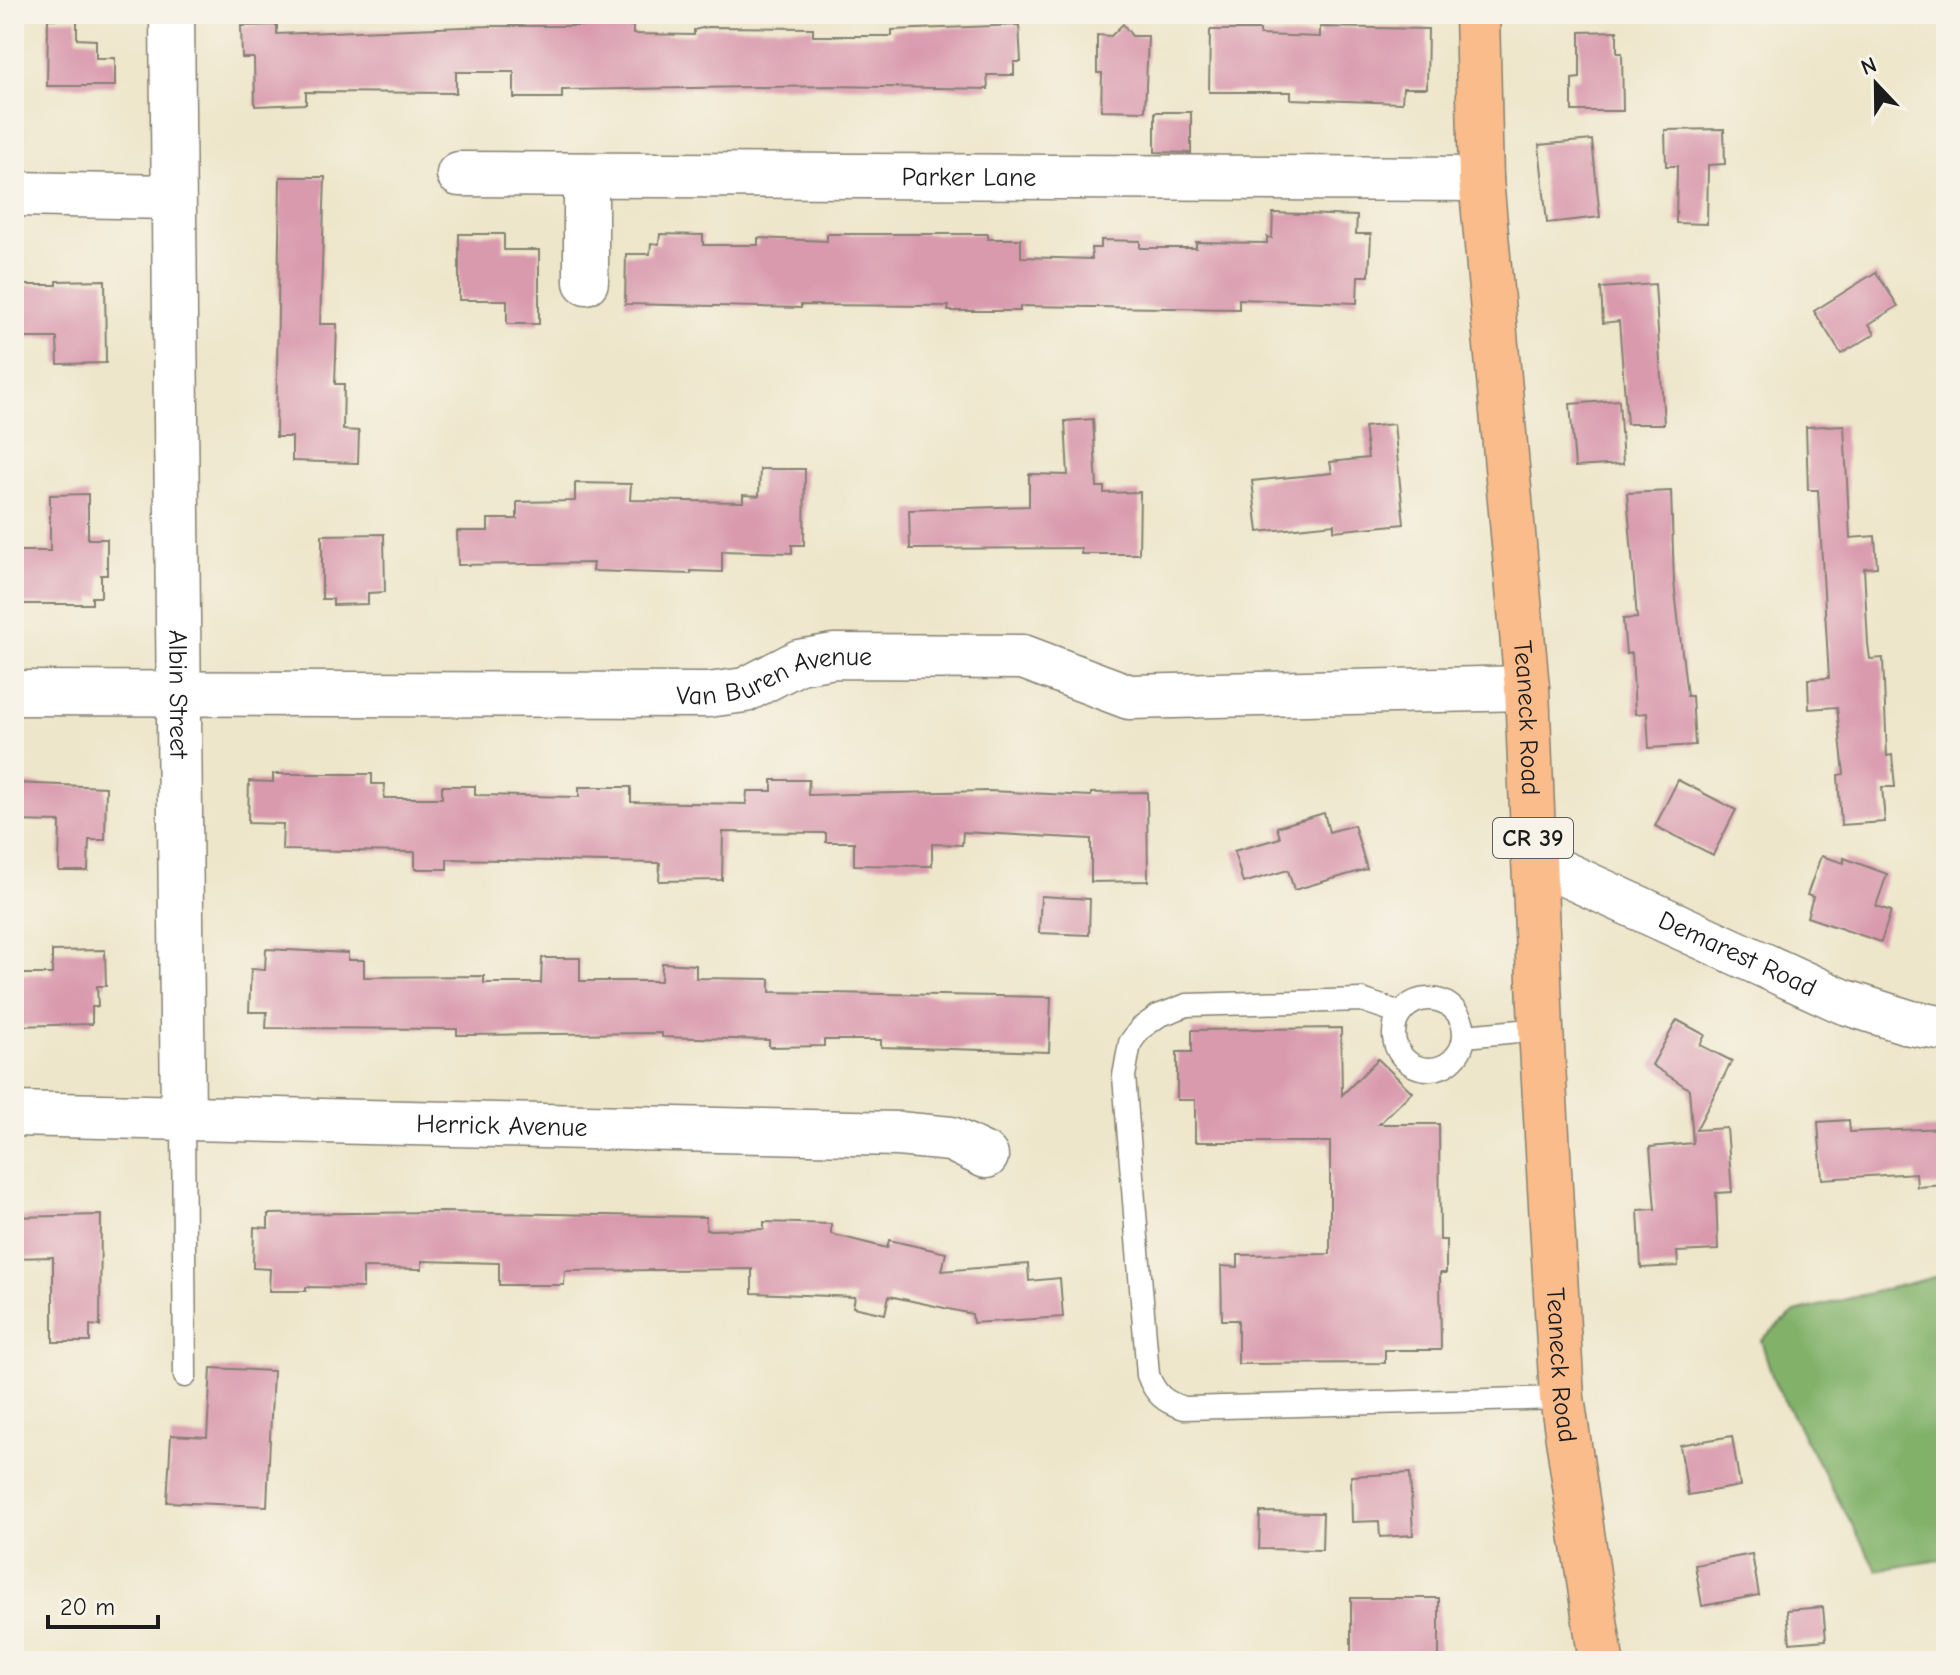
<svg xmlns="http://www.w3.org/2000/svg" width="1960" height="1675" font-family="'Comic Neue',sans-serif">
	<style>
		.forest { fill: #82b26b; stroke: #4f6744; stroke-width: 2 }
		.building { fill: #d99aae }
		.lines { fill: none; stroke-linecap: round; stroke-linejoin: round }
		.lane-casing { stroke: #858173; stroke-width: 25 }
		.street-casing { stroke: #858173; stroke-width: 47 }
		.primary-casing { stroke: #858173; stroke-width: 47 }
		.lane { stroke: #fff; stroke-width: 22 }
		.street { stroke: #fff; stroke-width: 44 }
		.primary { stroke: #f9bc8a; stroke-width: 44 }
		.labels { text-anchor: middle; stroke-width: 8; stroke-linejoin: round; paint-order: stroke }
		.shield { fill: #f7f3e8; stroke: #5e5c59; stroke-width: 2 }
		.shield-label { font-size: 24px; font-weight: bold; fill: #1c1c1c }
		.street-label { font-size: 26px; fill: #1c1c1c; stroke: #f7f3e8 }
	</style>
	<rect width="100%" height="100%" fill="#f7f3e8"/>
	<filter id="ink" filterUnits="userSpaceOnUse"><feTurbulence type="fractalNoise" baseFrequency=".0125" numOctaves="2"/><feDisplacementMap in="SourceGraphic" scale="16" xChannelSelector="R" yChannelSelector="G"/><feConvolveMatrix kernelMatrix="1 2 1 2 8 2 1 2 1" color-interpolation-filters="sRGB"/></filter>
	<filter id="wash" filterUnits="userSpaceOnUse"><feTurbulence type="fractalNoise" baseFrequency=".006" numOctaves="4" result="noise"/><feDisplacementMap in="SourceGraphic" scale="32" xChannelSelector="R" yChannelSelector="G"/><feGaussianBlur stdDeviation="1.8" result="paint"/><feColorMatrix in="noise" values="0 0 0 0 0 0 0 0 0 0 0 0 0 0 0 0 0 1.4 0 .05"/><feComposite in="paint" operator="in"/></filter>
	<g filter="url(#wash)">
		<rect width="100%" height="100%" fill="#eee6ca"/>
		<!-- forest -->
		<polygon class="forest" points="1946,1274 1946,1559 1877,1570 1774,1382 1761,1340 1795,1312"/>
		<g id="blocks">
			<!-- building -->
			<g class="building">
				<polygon points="48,19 77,19 77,39 96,40 96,58 115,58 115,86 47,86"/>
				<polygon points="1123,24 1132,36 1148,36 1145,111 1101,110 1102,73 1097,73 1097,35 1111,36"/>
				<polygon points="277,25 277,34 492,26 633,26 633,34 694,35 694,30 707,27 813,28 813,36 892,36 892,30 1019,25 1021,62 1014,62 1014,75 987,75 988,89 832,86 562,90 562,98 514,98 514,72 456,72 456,93 306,92 306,104 255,106 254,58 242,58 241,26"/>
				<polygon points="1320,27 1428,29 1427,88 1403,88 1402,103 1291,99 1291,92 1209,92 1210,30 1260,30 1260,35 1320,37"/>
				<polygon points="1617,31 1617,53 1622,53 1623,111 1572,111 1572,79 1580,78 1580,32"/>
				<polygon points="1155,112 1191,112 1191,153 1155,152"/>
				<polygon points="1724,129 1725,164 1708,165 1707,224 1676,223 1677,166 1666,166 1665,130"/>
				<polygon points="1592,140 1600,217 1547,223 1539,145"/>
				<polygon points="280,177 325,177 320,324 337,324 335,384 344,384 343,430 359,431 358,463 292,461 292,437 276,437"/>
				<polygon points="1273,213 1357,216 1356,234 1371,234 1369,276 1358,276 1357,303 1239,299 1239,309 1020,306 1020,311 948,311 949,306 801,305 801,308 625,304 626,254 650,254 651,243 659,244 660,234 703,235 703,245 758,245 758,238 827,241 827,234 988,234 988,239 1021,239 1021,257 1092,259 1091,248 1101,248 1101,240 1140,241 1140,248 1196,248 1196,242 1267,243 1267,237 1272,238"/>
				<polygon points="459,234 504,234 504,250 539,250 539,324 507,324 507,300 459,300"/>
				<polygon points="1876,272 1898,306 1869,324 1875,334 1841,354 1814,311"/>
				<polygon points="105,280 106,363 58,364 57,338 14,338 14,285 57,285 57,281"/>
				<polygon points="1655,284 1664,424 1627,424 1619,321 1603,323 1601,288"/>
				<polygon points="1619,400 1623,464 1575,467 1570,404"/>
				<polygon points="1093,419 1097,487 1104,487 1104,493 1140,492 1139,554 1081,554 1081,548 910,549 909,510 1029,506 1029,474 1068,475 1065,421"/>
				<polygon points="1394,424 1404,524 1334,531 1334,524 1258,532 1252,481 1332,473 1330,462 1368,458 1364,427"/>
				<polygon points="1844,425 1850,538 1875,536 1877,567 1864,568 1868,644 1870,659 1883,658 1887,756 1892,755 1895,787 1882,787 1885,822 1841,825 1838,775 1844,774 1837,707 1809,709 1808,679 1829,678 1818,490 1808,490 1806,427"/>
				<polygon points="760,469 805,469 804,545 792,545 792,553 722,551 722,572 691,571 691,574 592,571 593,563 458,565 457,531 488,531 488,519 517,519 517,502 575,501 575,483 631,484 630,500 743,502 743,495 759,496"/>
				<polygon points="1671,491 1674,582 1687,696 1692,696 1695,745 1649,748 1647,713 1635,714 1632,653 1626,654 1623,619 1637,618 1627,493"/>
				<polygon points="88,494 88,539 107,539 107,575 101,575 101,597 92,597 92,604 14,604 14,551 50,551 50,495"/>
				<polygon points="384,534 385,592 368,593 368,604 333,605 333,599 322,599 322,535"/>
				<polygon points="273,774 372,774 372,784 385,784 384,798 442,798 442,786 475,786 475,795 579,797 579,787 631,787 631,802 746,804 747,791 772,791 772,780 809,780 808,795 989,791 1091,796 1091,793 1147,792 1148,881 1091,882 1091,839 963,832 962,845 932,844 932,866 854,865 854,842 826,842 826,833 723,832 722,880 659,881 660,863 447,859 447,869 415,869 415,852 282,850 283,824 248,823 249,781 273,782"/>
				<polygon points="1678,780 1736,810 1713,855 1655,826"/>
				<polygon points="14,783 106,787 105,840 89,840 88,871 59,871 60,822 14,821"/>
				<polygon points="1324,813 1329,832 1354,825 1367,869 1294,890 1288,870 1243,883 1234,851 1280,838 1277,827"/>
				<polygon points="1821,856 1844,863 1844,858 1887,874 1876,906 1891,911 1881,942 1807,917 1813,897 1807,895"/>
				<polygon points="1041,896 1090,899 1089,935 1039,933"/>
				<polygon points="266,949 348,953 348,960 364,960 364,977 484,976 484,983 541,983 542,958 580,958 580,981 661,981 662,963 696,965 696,978 770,979 770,992 1051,997 1049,1052 881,1047 881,1040 824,1040 824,1046 769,1047 769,1040 662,1037 662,1033 457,1035 457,1029 266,1028 267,1012 249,1012 251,969 265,970"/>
				<polygon points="105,950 106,986 97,986 98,1007 92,1007 92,1024 14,1026 14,974 52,974 52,951"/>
				<polygon points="1677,1020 1705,1035 1700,1045 1732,1061 1696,1130 1727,1128 1732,1192 1716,1193 1718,1250 1677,1252 1678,1266 1641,1268 1638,1210 1655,1209 1650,1147 1693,1143 1689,1089 1652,1065"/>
				<polygon points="1341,1028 1342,1095 1378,1059 1412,1092 1379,1124 1439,1124 1440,1240 1446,1240 1446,1273 1440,1273 1441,1350 1385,1350 1385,1363 1238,1364 1238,1320 1222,1320 1221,1266 1238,1267 1238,1255 1330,1254 1330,1142 1195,1142 1195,1100 1177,1100 1177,1052 1192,1052 1192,1030"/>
				<polygon points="1849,1120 1850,1132 1946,1128 1946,1185 1917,1187 1916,1173 1822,1179 1818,1122"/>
				<polygon points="443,1212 706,1217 706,1230 764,1229 764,1222 831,1224 831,1234 887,1248 889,1240 946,1253 942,1271 1028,1264 1029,1281 1060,1278 1063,1317 973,1323 972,1314 889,1296 885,1314 853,1307 855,1297 752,1293 752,1269 565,1271 564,1285 499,1285 499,1263 422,1261 422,1269 363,1268 363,1288 306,1287 306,1291 269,1291 270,1269 253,1268 254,1227 268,1228 268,1214"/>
				<polygon points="101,1215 100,1326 90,1325 90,1342 53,1342 53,1257 14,1258 14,1217"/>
				<polygon points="211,1368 273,1371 267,1506 167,1502 171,1435 207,1437"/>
				<polygon points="1732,1436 1740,1486 1688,1495 1680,1445"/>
				<polygon points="1410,1473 1413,1535 1380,1537 1379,1521 1352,1522 1351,1476"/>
				<polygon points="1260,1512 1323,1513 1322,1550 1259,1549"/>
				<polygon points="1752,1554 1759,1595 1702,1606 1695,1565"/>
				<rect x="1351" y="1598" width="88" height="63"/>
				<polygon points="1823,1607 1826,1640 1790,1643 1787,1610"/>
			</g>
		</g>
	</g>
	<g filter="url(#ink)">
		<use href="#blocks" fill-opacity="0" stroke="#858173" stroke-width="2"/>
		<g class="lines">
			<!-- lane casing -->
			<g class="lane-casing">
				<g id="lane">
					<circle cx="1429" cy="1034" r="35"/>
					<path d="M 1400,1013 L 1362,1000 L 1187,1005 L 1158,1016 L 1140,1029 L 1130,1043 L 1124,1076 L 1148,1375 C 1155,1394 1164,1402 1184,1408 L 1562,1398"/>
					<polyline points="1465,1036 1541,1029"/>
					<polyline points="183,1118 185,1376"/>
				</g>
			</g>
			<!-- street casing -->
			<g class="street-casing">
				<g id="street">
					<path id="s1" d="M 172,14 L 183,1118"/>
					<path id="s2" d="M 459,174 L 1481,179"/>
					<polyline points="586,175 586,282"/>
					<polyline points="14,194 171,197"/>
					<path id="s3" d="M 14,693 L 708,695 L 745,690 L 799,662 L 834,656 L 1023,657 L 1129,697 L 1527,688"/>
					<path id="s4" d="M 1534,860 L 1842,1001 L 1911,1023 L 1946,1029"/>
					<path id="s5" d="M 14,1114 L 898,1134 L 951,1139 L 986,1156"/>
				</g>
			</g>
			<!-- primary casing -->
			<g class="primary-casing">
				<g id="primary">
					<path id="s6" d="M 1477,14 L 1481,179 L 1527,688 L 1541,1029 L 1562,1398 L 1601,1661"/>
				</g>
			</g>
			<!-- lane -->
			<use href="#lane" class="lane"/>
			<!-- street -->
			<use href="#street" class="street"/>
			<!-- primary -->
			<use href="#primary" class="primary"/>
		</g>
	</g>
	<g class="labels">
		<!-- shield labels -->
		<rect class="shield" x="1493" y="818" width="80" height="40" rx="6"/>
		<g class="shield-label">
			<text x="1533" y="846">CR 39</text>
		</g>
		<!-- street labels -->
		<g class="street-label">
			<text dy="9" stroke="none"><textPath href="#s2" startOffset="510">Parker Lane</textPath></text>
			<text dy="9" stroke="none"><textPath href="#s3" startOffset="764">Van Buren Avenue</textPath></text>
			<text dy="9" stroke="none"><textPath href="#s1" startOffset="680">Albin Street</textPath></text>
			<text dy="9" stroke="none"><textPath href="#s6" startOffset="706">Teaneck Road</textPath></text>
			<text dy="9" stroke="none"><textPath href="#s4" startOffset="224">Demarest Road</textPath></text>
			<text dy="9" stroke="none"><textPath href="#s5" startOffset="488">Herrick Avenue</textPath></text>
			<text dy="9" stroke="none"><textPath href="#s6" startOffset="1354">Teaneck Road</textPath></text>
		</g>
	</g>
	<!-- margin -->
	<rect width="1960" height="1675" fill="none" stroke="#f7f3e8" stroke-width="48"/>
	<!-- north arrow -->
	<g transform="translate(1876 84) rotate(338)" stroke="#f7f3e8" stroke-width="6" paint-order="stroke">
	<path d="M0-6L14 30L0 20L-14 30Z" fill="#1c1c1c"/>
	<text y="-12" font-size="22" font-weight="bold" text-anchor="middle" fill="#1c1c1c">N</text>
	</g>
	<!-- scale -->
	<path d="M48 1615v12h110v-12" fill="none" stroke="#1c1c1c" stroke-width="4"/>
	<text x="60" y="1615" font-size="24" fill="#1c1c1c" stroke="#f7f3e8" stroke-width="6" paint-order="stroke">20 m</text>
</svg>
